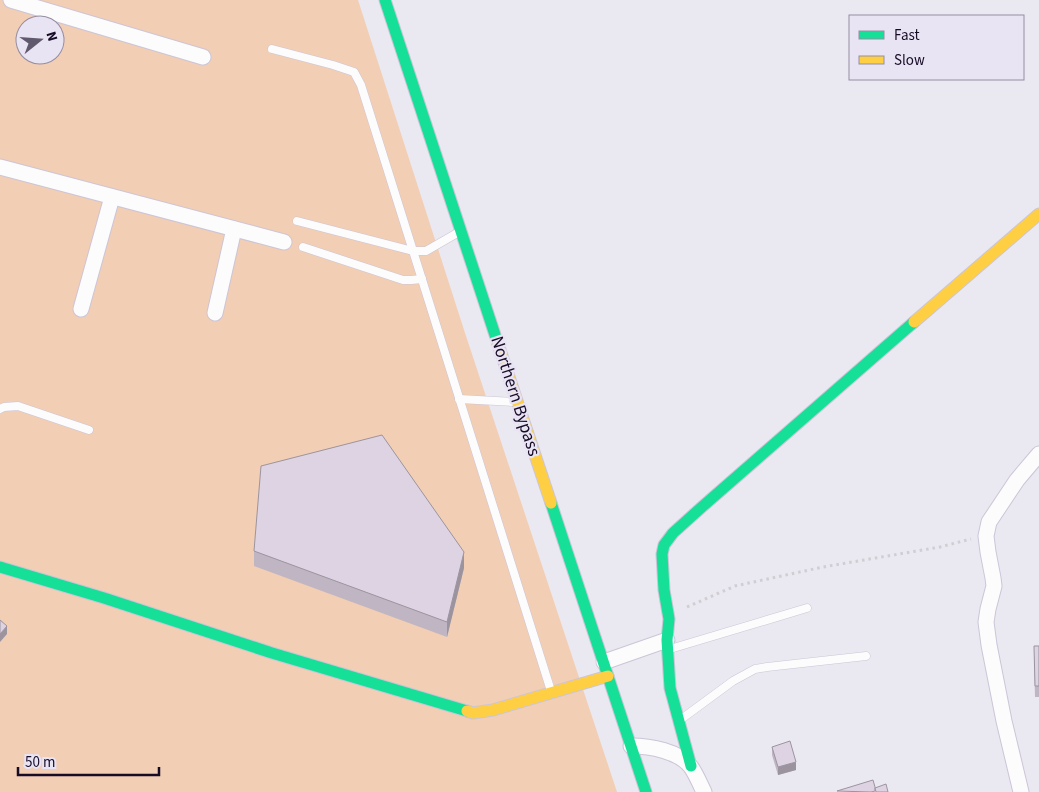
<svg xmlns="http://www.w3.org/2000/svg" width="1039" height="792" font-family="'Source Sans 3',sans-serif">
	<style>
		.green { fill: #f2ceb4; fill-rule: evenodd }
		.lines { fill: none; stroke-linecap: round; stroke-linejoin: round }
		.lane-casing { stroke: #ccc5d7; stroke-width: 9 }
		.street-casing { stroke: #ccc5d7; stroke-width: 17 }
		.fast-casing { stroke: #ccc5d7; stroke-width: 13 }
		.slow-casing { stroke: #ccc5d7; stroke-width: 13 }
		.path { stroke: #d0ced2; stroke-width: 3; stroke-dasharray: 2.5 4; stroke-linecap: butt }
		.lane { stroke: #fcfcfd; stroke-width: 8 }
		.street { stroke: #fcfcfd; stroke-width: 15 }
		.fast { stroke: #16e098; stroke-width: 11 }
		.slow { stroke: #ffcf43; stroke-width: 11 }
		.wall { fill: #bfb5c3 }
		.shaded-wall { fill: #9b949f }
		.building { fill: #ded3e3; stroke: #9b949f }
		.labels { text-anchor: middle; stroke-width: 4.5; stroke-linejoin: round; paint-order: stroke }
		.street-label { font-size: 18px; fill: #170c26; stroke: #e9e4f4 }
	</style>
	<rect width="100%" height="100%" fill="#eae8f0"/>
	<!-- green -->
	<path class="green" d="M 0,0 L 358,0 L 465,333 L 617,792 L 0,792 ZM 25,25 L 55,25 L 55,55 L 25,55 Z"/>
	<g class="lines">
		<!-- lane casing -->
		<g class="lane-casing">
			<g id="lane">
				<polyline points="272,49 333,65 354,72 361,85 551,691"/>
				<polyline points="297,221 413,251 426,251 459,232"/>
				<polyline points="303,247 403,280 411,280 422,279"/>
				<polyline points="459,399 515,402"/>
				<polyline points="0,409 4,407 18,406 89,430"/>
				<polyline points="670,649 807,608"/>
				<polyline points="680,720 733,681 755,669 767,667 866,656"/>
			</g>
		</g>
		<!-- street casing -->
		<g class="street-casing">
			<g id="street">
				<polyline points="11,0 203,57"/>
				<polyline points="0,167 284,242"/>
				<polyline points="81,309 112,197"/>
				<polyline points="215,313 234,229"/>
				<polyline points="604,662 667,640"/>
				<path d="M 631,746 C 650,746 679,751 691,767 C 696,774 700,784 704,792"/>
				<polyline points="1021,792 1004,721 989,645 986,622 988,609 994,586 993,578 988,552 986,536 989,522 1017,480 1039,454"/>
			</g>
		</g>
		<!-- fast casing -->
		<g class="fast-casing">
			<g id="fast">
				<polyline points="385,0 498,344"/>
				<polyline points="551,503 646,792"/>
				<polyline points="0,567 104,598 272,653 467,711"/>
				<polyline points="691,766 670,688 667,640 669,619 664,590 662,554 664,545 673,533 703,506 914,322"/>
			</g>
		</g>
		<!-- slow casing -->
		<g class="slow-casing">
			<g id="slow">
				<polyline points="914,322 1039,214"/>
				<polyline points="498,344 551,503"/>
				<polyline points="467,711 473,713 493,710 608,676"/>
			</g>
		</g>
		<!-- path -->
		<polyline class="path" points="687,607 735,586 823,567 940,547 971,539"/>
		<!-- lane -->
		<use href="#lane" class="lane"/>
		<!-- street -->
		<use href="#street" class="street"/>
		<!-- fast -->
		<use href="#fast" class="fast"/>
		<!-- slow -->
		<use href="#slow" class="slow"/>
	</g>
	<!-- wall -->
	<g class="wall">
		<polygon points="254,551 464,568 447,637 254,566"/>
		<polygon points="1039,646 1039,697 1035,697 1034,658"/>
		<polygon points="772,747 796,770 778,775 772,755"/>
	</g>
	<!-- shaded-wall -->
	<g class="shaded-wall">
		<polygon points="464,552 464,568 447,637 447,622"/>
		<polygon points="7,626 7,634 0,642 0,634"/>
		<polygon points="796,762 796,770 778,775 778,767"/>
	</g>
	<!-- building -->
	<g class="building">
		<polygon points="382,435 464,552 447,622 254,551 261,466"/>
		<polygon points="0,620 7,626 0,634"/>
		<polygon points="1034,646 1039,646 1039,686 1035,686"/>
		<polygon points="790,741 796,762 778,767 772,747"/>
		<polygon points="873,780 875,787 875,791 871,792 837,791"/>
		<polygon points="886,784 888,792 876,792 875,788"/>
	</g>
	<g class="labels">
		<!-- street labels -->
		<g class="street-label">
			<text transform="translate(516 396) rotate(72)" y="6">Northern Bypass</text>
		</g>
	</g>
	<!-- legend -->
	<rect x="849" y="15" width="175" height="65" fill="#e9e4f4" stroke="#958ea2"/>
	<rect x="859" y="31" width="25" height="8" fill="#16e098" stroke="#958ea2"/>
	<text x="894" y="40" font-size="15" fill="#170c26">Fast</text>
	<rect x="859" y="56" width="25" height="8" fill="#ffcf43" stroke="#958ea2"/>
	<text x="894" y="65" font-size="15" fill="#170c26">Slow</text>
	<!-- north arrow -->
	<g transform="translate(40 40) rotate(73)"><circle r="24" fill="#e9e4f4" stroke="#958ea2"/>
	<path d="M0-4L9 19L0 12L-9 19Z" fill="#61596d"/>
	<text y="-8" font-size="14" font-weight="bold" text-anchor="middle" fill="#170c26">N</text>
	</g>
	<!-- scale -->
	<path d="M18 767v8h141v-8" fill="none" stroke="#170c26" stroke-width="2.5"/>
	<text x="25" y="767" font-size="15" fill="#170c26" stroke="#e9e4f4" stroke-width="4" paint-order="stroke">50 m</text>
</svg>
